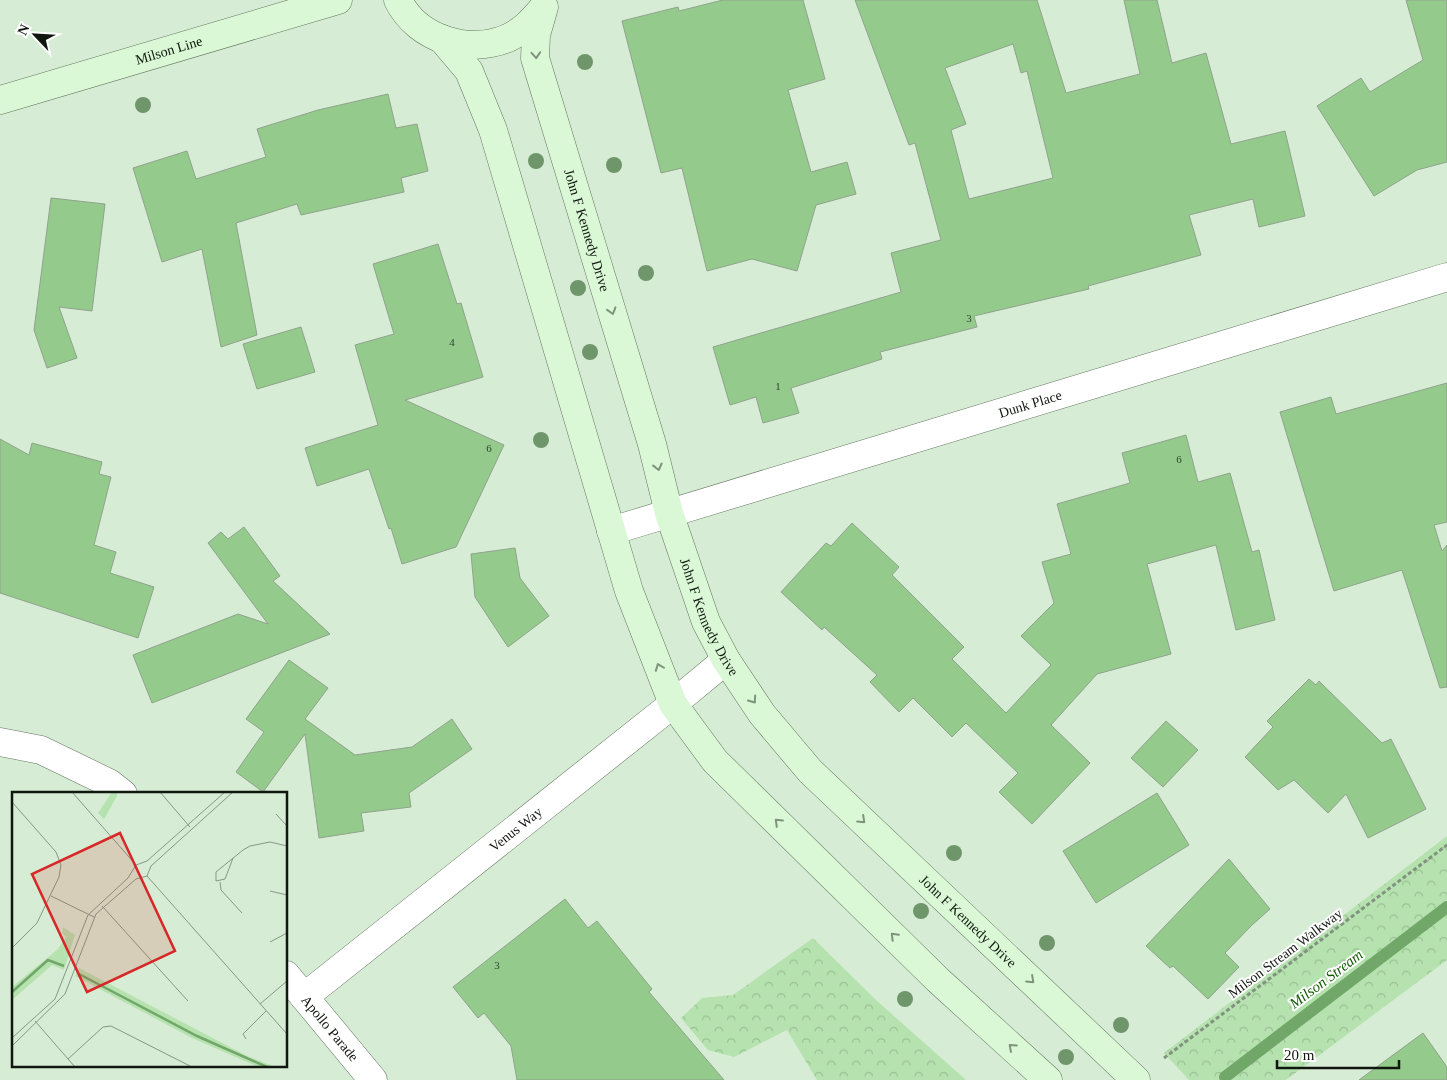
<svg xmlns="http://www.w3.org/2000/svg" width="1447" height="1080" font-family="Georgia,serif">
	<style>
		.park { fill: url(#park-crowns) }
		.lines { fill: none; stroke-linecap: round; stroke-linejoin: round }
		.stream { stroke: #72a76a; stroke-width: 12 }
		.building { fill: #94ca8c; stroke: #8fa38c; fill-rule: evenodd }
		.street-casing { stroke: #637660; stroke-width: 29 }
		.secondary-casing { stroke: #637660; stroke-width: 29 }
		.path { stroke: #829280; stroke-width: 3; stroke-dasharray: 4 2.5; stroke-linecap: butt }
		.street { stroke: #fff; stroke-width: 28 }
		.secondary { stroke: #daf8d6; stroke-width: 28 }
		.tree { fill: #6f966a }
		.oneway { stroke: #7f937c }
		.labels { text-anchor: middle; stroke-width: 4; stroke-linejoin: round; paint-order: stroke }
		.number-label { font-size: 11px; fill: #30442e }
		.street-label { font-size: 14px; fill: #0f170e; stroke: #fff }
		.water-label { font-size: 15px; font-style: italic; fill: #125b04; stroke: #fff }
		.inset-river { fill: none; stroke: #72a76a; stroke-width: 2.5 }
		.inset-road { fill: none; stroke: #879785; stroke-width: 1 }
		.view { fill: #d62828; fill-opacity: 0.15; stroke: #d62828; stroke-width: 2.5 }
		.inset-edge { fill: none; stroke: #0f170e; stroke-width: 2.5 }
	</style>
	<defs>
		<pattern id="park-crowns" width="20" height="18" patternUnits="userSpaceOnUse" patternTransform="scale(1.25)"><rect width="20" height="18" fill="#b5e2ae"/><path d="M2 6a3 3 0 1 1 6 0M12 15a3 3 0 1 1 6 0" fill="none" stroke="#9ac194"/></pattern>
	</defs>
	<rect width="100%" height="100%" fill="#d7ecd4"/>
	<!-- park -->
	<g class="park">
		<polygon points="1447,836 1447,960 1286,1080 1189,1080 1164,1053"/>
		<polygon points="813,938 876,1000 966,1080 817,1080 787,1030 734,1057 708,1050 681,1018 702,998 733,995"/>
	</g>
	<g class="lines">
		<!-- stream -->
		<polyline class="stream" points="1225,1077 1447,907"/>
	</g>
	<!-- building -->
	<g class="building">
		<polygon points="723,0 803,0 825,79 788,90 811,172 847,162 856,194 816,205 797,271 752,259 707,271 682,168 661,173 622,21 678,7 679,11"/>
		<path d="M 855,0 L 1037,0 L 1066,93 L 1140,74 L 1124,0 L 1157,0 L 1172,63 L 1206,53 L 1231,144 L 1285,131 L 1305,216 L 1259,227 L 1253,199 L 1189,215 L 1201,255 L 1088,286 L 1089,289 L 974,316 L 977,327 L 880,352 L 882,359 L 791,388 L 799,413 L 763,423 L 756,397 L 730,405 L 713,347 L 901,292 L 891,253 L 941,240 L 915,143 L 909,145 ZM 1013,44 L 1021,73 L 1027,71 L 1053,178 L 969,199 L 951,130 L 966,124 L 945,68 Z"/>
		<polygon points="1406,0 1447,0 1447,162 1417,170 1374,196 1317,106 1361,78 1370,92 1423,60"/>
		<polygon points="388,94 396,128 417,124 428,171 401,178 404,192 301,215 297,204 236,223 257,335 221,347 202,249 162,262 133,168 187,151 196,179 266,157 257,129 318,110"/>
		<polygon points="51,198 105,204 92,311 59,307 77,358 47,368 34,330"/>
		<polygon points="438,244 457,304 461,303 483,377 405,400 504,445 456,547 402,564 391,528 389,529 369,469 317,486 305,448 378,425 355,345 394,334 373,264"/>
		<polygon points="301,327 315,372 257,389 243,344"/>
		<polygon points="1447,383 1447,522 1434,525 1442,551 1447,545 1447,687 1440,688 1402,570 1334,591 1280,412 1331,397 1336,414"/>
		<polygon points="1186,435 1198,482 1230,473 1252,552 1259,550 1275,620 1236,630 1216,545 1147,564 1171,654 1097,674 1051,725 1090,763 1032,824 999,792 1018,773 966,723 952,737 913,698 899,712 870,682 877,675 824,627 822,630 781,592 826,543 831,546 852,523 899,567 892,575 964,647 952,659 1006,713 1051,665 1021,636 1054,603 1042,562 1071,554 1057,504 1130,483 1122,453"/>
		<polygon points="0,439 29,455 32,443 102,462 99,474 111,477 94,545 116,552 110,573 154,587 138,638 0,593"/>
		<polygon points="244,527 280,576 273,581 330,634 152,703 133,655 238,614 268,624 208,543 221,532 228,539"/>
		<polygon points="515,548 520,578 549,616 508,647 475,597 471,554"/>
		<polygon points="289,660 328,688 305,719 355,755 412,747 452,719 472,749 409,793 411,807 361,813 364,831 319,838 305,734 263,792 236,772 264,732 246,719"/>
		<polygon points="1309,679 1316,685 1319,681 1382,743 1391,739 1426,809 1368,838 1346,794 1328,813 1294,780 1278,790 1245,757 1273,727 1267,721"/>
		<polygon points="1166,721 1198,750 1163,787 1131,758"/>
		<polygon points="1157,793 1189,845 1096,903 1063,851"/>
		<polygon points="1229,859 1270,909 1251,926 1225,953 1239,967 1208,999 1173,966 1170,968 1146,946"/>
		<polygon points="565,899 588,928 597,921 652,989 649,992 724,1080 517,1080 511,1046 484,1013 478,1018 453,987"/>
		<polygon points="1423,1033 1447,1067 1447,1080 1359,1080"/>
	</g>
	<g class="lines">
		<!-- street casing -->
		<g class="street-casing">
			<g id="street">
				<path id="s1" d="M 611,531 L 1447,277"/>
				<polyline points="0,742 41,750 109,783 123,794"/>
				<path id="s2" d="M 286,975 L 373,1080"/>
				<path id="s3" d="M 304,997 L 673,704 L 726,660"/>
			</g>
		</g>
		<!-- secondary casing -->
		<g class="secondary-casing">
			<g id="secondary">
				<path d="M 398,0 C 417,39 468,55 508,38 C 523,31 533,20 543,8"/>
				<path id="s4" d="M 544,7 L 536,35 L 535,58 L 652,444 L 669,513 L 706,622 L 726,660 L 762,714 L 810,771 L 1136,1080"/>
				<polyline points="442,39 469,71 493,130 629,591 673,704 715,761 938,980 1048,1080"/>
				<path id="s5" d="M 0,100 L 338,0"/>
			</g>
		</g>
		<!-- path -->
		<polyline class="path" points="1164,1058 1447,845"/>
		<!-- street -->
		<use href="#street" class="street"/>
		<!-- secondary -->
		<use href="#secondary" class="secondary"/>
	</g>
	<!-- trees -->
	<g class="tree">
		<circle cx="585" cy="62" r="8"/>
		<circle cx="143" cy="105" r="8"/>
		<circle cx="536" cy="161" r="8"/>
		<circle cx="614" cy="165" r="8"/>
		<circle cx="646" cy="273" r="8"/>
		<circle cx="578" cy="288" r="8"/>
		<circle cx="590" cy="352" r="8"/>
		<circle cx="541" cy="440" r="8"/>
		<circle cx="954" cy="853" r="8"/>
		<circle cx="921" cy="911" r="8"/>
		<circle cx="1047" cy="943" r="8"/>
		<circle cx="905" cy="999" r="8"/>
		<circle cx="1121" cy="1025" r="8"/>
		<circle cx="1066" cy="1057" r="8"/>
	</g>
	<!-- one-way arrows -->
	<defs><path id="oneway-chevron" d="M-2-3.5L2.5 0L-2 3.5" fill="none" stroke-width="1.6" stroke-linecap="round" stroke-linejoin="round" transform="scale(1.25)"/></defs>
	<g class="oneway">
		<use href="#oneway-chevron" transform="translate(536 55) rotate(86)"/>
		<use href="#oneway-chevron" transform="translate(612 311) rotate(73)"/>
		<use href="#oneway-chevron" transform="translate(658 467) rotate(76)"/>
		<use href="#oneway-chevron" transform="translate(659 667) rotate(-111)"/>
		<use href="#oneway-chevron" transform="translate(753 700) rotate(55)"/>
		<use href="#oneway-chevron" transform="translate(862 820) rotate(43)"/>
		<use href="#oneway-chevron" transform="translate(778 822) rotate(-136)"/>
		<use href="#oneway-chevron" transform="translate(894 936) rotate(-135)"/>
		<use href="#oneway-chevron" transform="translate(1031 980) rotate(43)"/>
		<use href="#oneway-chevron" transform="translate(1012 1047) rotate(-138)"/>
	</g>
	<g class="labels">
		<!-- number labels -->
		<g class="number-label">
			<text x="969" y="322">3</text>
			<text x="452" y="346">4</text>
			<text x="778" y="390">1</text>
			<text x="489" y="452">6</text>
			<text x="1179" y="463">6</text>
			<text x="497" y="969">3</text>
		</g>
		<!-- street labels -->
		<g class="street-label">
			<text dy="5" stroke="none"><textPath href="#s5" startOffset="176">Milson Line</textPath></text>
			<text dy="5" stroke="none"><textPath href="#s4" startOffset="232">John F Kennedy Drive</textPath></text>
			<text dy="5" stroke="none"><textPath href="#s1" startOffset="438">Dunk Place</textPath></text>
			<text dy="5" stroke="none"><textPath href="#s4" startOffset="638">John F Kennedy Drive</textPath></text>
			<text dy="5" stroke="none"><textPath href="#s3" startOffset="270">Venus Way</textPath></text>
			<text dy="5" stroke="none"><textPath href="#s4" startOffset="1042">John F Kennedy Drive</textPath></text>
			<text transform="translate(1285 953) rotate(-37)" y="5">Milson Stream Walkway</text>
			<text dy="5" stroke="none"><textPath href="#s2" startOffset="69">Apollo Parade</textPath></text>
		</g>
		<!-- water labels -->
		<g class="water-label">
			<text transform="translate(1326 979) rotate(-37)" y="5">Milson Stream</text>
		</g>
	</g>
	<!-- overview -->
	<g transform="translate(12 792)">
		<rect width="275" height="275" fill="#d7ecd4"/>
		<path d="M 100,0 L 105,0 L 105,4 L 92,27 L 86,21 ZM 51,135 L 63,143 L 52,178 L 40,173 L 0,208 L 0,195 L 46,157 L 54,145 L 50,141 ZM 67,176 L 235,264 L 264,275 L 246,275 L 180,246 L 63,184 Z" fill="#b5e2ae"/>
		<path class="inset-river" d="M 67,182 L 185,244 L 255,275M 0,200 L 36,168 L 52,174"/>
		<path class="inset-road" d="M 60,0 L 124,73M 148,0 L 178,35M 0,10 L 44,60 L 49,73 L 47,85 L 25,131 L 0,156M 264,22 L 275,34M 221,66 L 213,87 L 204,89 L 204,80 L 231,58 L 238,54 L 258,50 L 275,54M 124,73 L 135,69 L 213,0M 135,84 L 275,242M 135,84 L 139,74 L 221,0M 208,90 L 209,98 L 230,121M 258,99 L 275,103M 39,104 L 82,125M 90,114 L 176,209M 258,150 L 275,141M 248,212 L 275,189M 23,229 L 63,275M 0,246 L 43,207 L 76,123 L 116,86 L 124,73M 234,247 L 231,242 L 254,219M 0,254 L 53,202 L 84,122 L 124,87 L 135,84M 56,267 L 91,235 L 99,234 L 180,275"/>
		<path class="view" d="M 108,41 L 163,159 L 75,200 L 20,82 Z"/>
		<rect width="275" height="275" class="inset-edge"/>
	</g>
	<!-- north arrow -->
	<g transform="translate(35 35) rotate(295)" stroke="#ffffff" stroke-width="4" paint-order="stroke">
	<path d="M0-4L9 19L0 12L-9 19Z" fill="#0f170e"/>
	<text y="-8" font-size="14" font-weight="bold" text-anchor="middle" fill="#0f170e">N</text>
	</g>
	<!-- scale -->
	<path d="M1277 1060v8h122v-8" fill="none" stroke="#0f170e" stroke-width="2.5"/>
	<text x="1284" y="1060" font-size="15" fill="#0f170e" stroke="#ffffff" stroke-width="4" paint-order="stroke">20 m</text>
</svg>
